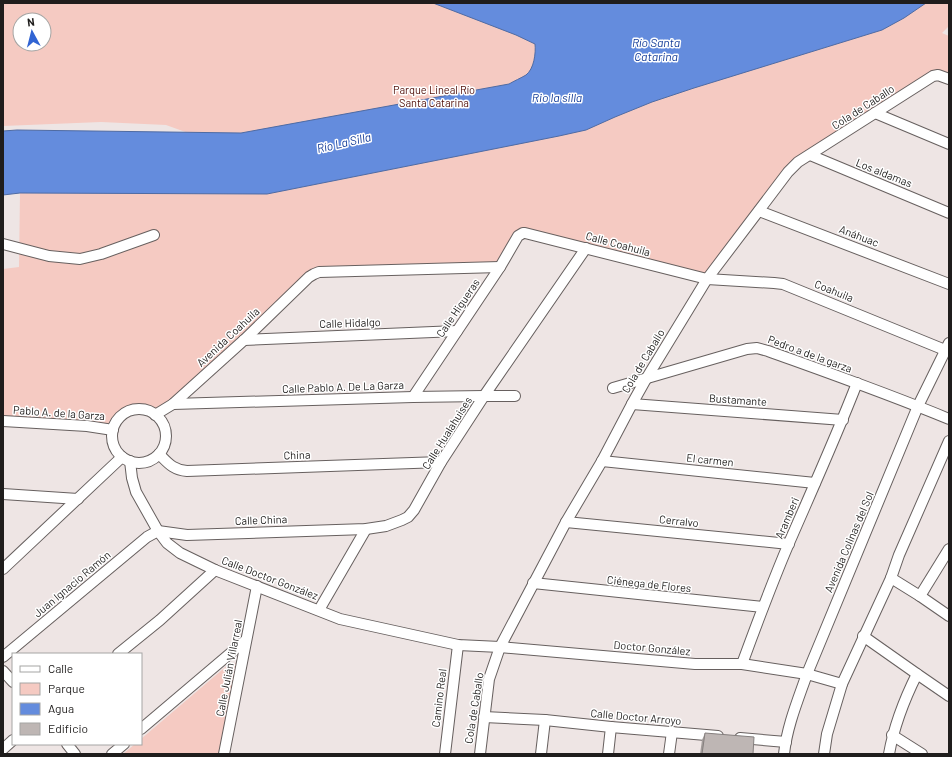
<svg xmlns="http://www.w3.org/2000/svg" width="952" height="757" font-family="Barlow,sans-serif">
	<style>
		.green { fill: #f5cac2; fill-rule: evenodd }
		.water { fill: #648cdd; stroke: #4f6ba3 }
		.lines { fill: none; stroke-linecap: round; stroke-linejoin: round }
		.minor-casing { stroke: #67605f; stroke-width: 12 }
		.minor { stroke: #fff; stroke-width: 10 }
		.wall { fill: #a39d9b }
		.building { fill: #beb6b4; stroke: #857f7e }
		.labels { text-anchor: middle; stroke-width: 3; stroke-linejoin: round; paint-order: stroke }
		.park-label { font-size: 11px; fill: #4f0e08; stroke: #fff }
		.street-label { font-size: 11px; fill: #1f1d1c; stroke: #fff }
		.water-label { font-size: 12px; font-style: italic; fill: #123b98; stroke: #fff }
	</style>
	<rect width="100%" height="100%" fill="#eee5e4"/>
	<!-- green -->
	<g class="green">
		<path d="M 3,3 L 949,3 L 949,26 L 942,33 L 949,36 L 949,79 L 938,75 L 798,162 L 707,279 L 525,233 L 500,267 L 319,272 L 155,415 C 152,414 149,412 146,411 C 132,407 118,416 113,430 L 3,421 L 3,269 L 19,267 L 20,193 L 266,194 L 291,170 L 166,125 L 101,122 L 3,126 ZM 20,20 L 44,20 L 44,44 L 20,44 Z"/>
		<polygon points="236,663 219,754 123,754 135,744 141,744 141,739 229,664"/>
	</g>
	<!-- water -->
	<path class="water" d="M 433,3 L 926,3 L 904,18 L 882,30 L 694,88 L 652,102 L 615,117 L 586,130 L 559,136 L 267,194 L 20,193 L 3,195 L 3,131 L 17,130 L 241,133 L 509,84 C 514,81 521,78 526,75 C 534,69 536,53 535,44 L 516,35 Z"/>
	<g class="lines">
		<!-- minor casing -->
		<g class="minor-casing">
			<g id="minor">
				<polyline points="875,113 949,144"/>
				<polyline points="810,155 949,213"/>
				<polyline points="759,211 949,284"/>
				<polyline points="3,244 49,256 80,259 101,254 154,235"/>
				<polyline points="244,340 457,331"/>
				<path d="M 613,388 L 747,349 L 757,348 L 768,351 C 829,373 889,394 949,419"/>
				<polyline points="413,397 500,267 518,236 523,233 525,233 707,279 774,283 783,284 945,350"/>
				<polyline points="173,404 413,397 484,396 515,396"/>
				<polyline points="632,404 843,420"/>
				<circle cx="139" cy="436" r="27"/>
				<polyline points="155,415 173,404 244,340 309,277 314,274 319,272 500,267"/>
				<polyline points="3,421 87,426 113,430"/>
				<path d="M 159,454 C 168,463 173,470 187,471 L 441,462"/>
				<polyline points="130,461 132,478 136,492 158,531 167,543 180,553 215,570 340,619 458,645 500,647 695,664 742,664 807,674 842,684"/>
				<polyline points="602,461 815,483"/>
				<polyline points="3,494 78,499"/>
				<polyline points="566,522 789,544"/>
				<polyline points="158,531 187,535 366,529 386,526 402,520 408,517 414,510 441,462 484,396 586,248"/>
				<polyline points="3,569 122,457"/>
				<polyline points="891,578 920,596 949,616"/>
				<polyline points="533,583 763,607"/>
				<polyline points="920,596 949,549"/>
				<polyline points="319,610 366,529"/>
				<polyline points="863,636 917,674 949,696"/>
				<polyline points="118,654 160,620 215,570"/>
				<polyline points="3,657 147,537 158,531"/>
				<path d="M 742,664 C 757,623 772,583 789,543 C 812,490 836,437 857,383"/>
				<polyline points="3,671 13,682"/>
				<polyline points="484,717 545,720 611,727 718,736"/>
				<polyline points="141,729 246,640"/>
				<polyline points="892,735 922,754"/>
				<polyline points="740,738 786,742"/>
				<polyline points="67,744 75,754"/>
				<polyline points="3,749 13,740"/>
				<polyline points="112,754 124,744"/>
				<polyline points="224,754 257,586"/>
				<polyline points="445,754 458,645"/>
				<polyline points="480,754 489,679 500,647 566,522 602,461 632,404 646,379 707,279 788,172 798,162 933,76 938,75 949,79"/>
				<polyline points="541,754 545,720"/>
				<polyline points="608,754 611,727"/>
				<polyline points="669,754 672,732"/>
				<path d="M 784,754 C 787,726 798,700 807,674 L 918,406 L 949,343"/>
				<polyline points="824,754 827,734 842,684 891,578 899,555 949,441"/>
				<path d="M 889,754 C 894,726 904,700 917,674"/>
			</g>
		</g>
		<!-- minor -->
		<use href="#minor" class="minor"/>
	</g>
	<!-- wall -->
	<polygon class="wall" points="705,733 753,754 700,754 702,740"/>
	<!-- building -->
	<polygon class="building" points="705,733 754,737 753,754 702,754"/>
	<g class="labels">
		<!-- park labels -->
		<g class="park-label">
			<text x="434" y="94">Parque Lineal Río<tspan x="434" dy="13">Santa Catarina</tspan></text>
		</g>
		<!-- street labels -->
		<g class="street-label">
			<text transform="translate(863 107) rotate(-33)" y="4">Cola de Caballo</text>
			<text transform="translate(884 173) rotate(22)" y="4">Los aldamas</text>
			<text transform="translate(859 236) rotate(21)" y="4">Anáhuac</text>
			<text transform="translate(618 244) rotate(15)" y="4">Calle Coahuila</text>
			<text transform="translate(834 291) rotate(22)" y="4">Coahuila</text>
			<text transform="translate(458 308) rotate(-56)" y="4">Calle Higueras</text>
			<text transform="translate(350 323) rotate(-2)" y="4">Calle Hidalgo</text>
			<text transform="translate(228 337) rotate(-43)" y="4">Avenida Coahuila</text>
			<text transform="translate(810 354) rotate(20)" y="4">Pedro a de la garza</text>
			<text transform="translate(643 361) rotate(-59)" y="4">Cola de Caballo</text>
			<text transform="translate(343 387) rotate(-2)" y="4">Calle Pablo A. De La Garza</text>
			<text transform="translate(738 400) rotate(4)" y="4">Bustamante</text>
			<text transform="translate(59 413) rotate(4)" y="4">Pablo A. de la Garza</text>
			<text transform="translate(447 433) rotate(-58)" y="4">Calle Hualahuises</text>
			<text transform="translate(297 455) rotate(-2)" y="4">China</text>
			<text transform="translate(710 460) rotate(6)" y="4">El carmen</text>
			<text transform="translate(787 518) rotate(-67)" y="4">Aramberi</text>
			<text transform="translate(261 520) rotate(-2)" y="4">Calle China</text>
			<text transform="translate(679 521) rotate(6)" y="4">Cerralvo</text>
			<text transform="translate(849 542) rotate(-67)" y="4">Avenida Colinas del Sol</text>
			<text transform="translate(270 578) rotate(21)" y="4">Calle Doctor González</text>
			<text transform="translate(72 584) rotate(-40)" y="4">Juan Ignacio Ramón</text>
			<text transform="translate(649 584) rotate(6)" y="4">Ciénega de Flores</text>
			<text transform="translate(652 648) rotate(5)" y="4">Doctor González</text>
			<text transform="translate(229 668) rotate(-79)" y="4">Calle Julián Villarreal</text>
			<text transform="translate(439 698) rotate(-83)" y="4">Camino Real</text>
			<text transform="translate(474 708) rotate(-81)" y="4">Cola de Caballo</text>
			<text transform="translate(636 717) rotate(5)" y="4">Calle Doctor Arroyo</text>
		</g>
		<!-- water labels -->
		<g class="water-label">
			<text x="656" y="47">Río Santa<tspan x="656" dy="14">Catarina</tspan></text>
			<text x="557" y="102">Rio la silla</text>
			<text transform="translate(344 143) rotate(-13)" y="4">Río La Silla</text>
		</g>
	</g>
	<!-- border -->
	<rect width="952" height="757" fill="none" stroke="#1f1d1c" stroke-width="8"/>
	<!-- legend -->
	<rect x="12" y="653" width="130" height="92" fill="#ffffff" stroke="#a5a5a4"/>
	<rect x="20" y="666" width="20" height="6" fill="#ffffff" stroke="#a5a5a4"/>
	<text x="48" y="673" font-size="12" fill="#1f1d1c">Calle</text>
	<rect x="20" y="683" width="20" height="12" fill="#f5cac2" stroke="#a5a5a4"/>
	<text x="48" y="693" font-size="12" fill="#1f1d1c">Parque</text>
	<rect x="20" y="703" width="20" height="12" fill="#648cdd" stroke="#a5a5a4"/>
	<text x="48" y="713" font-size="12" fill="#1f1d1c">Agua</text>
	<rect x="20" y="723" width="20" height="12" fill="#beb6b4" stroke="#a5a5a4"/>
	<text x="48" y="733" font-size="12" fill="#1f1d1c">Edificio</text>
	<!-- north arrow -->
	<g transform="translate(32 32) rotate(353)"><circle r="19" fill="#ffffff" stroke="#a5a5a4"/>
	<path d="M0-3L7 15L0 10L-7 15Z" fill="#3164d3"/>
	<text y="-6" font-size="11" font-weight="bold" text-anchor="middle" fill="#1f1d1c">N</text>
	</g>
</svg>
